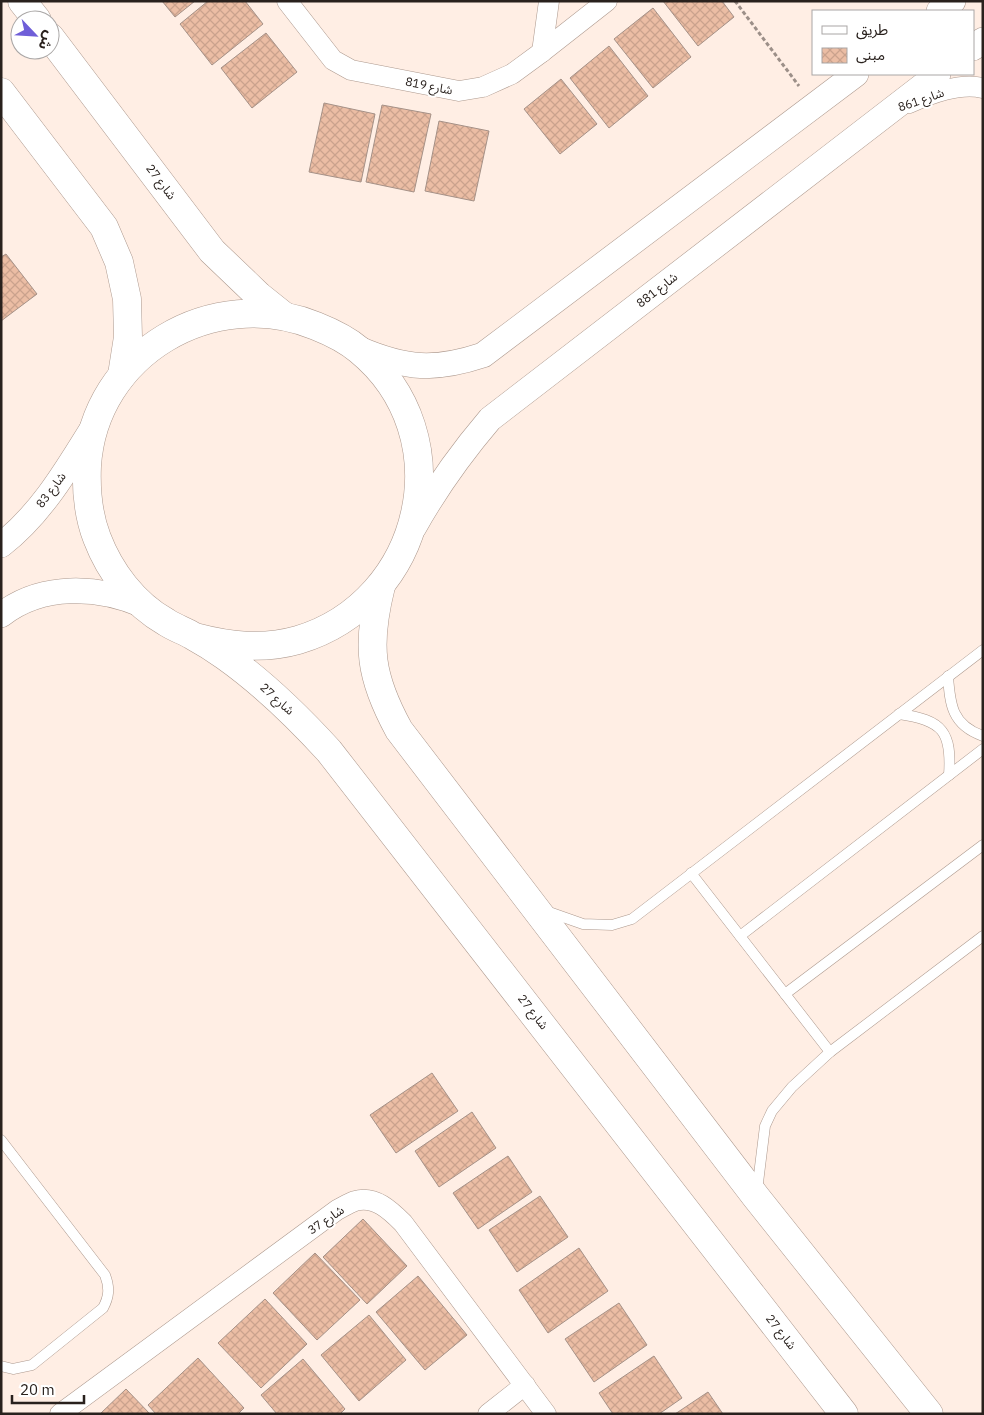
<svg xmlns="http://www.w3.org/2000/svg" width="984" height="1415" font-family="'IBM Plex Sans','Noto Sans Arabic',sans-serif">
	<style>
		.building { fill: url(#building-cross-hatch); stroke: #a59187 }
		.lines { fill: none; stroke-linecap: round; stroke-linejoin: round }
		.service-casing { stroke: #ad998e; stroke-width: 11 }
		.minor-casing { stroke: #ad998e; stroke-width: 21 }
		.tertiary-casing { stroke: #ad998e; stroke-width: 26 }
		.secondary-casing { stroke: #ad998e; stroke-width: 29 }
		.path { stroke: #9c8f88; stroke-width: 3; stroke-dasharray: 4 2.5; stroke-linecap: butt }
		.service { stroke: #fff; stroke-width: 10 }
		.minor { stroke: #fff; stroke-width: 20 }
		.tertiary { stroke: #fff; stroke-width: 25 }
		.secondary { stroke: #fff; stroke-width: 28 }
		.labels { text-anchor: middle; stroke-width: 4; stroke-linejoin: round; paint-order: stroke }
		.street-label { font-size: 12px; fill: #29211d; stroke: #fff }
	</style>
	<defs>
		<pattern id="building-cross-hatch" width="8" height="8" patternUnits="userSpaceOnUse" patternTransform="scale(1.25)"><rect width="8" height="8" fill="#ebbda4"/><path d="M0 0l8 8M0 8l8-8" fill="none" stroke="#caa28d"/></pattern>
	</defs>
	<rect width="100%" height="100%" fill="#ffeee4"/>
	<!-- building -->
	<g class="building">
		<polygon points="162,1 195,1 175,17"/>
		<polygon points="208,1 245,1 263,24 212,65 180,24"/>
		<polygon points="663,1 722,1 734,17 698,46"/>
		<polygon points="653,8 691,57 653,88 614,39"/>
		<polygon points="266,33 297,72 252,108 221,68"/>
		<polygon points="609,46 648,96 609,128 570,78"/>
		<polygon points="561,79 597,124 560,154 524,109"/>
		<polygon points="324,103 375,114 361,182 309,172"/>
		<polygon points="382,105 431,114 414,192 366,182"/>
		<polygon points="439,121 489,131 474,201 425,191"/>
		<polygon points="6,254 37,294 1,321 1,257"/>
		<polygon points="432,1073 458,1111 396,1153 370,1115"/>
		<polygon points="472,1112 496,1148 439,1187 415,1151"/>
		<polygon points="508,1156 532,1192 478,1229 453,1193"/>
		<polygon points="540,1196 568,1237 517,1272 489,1230"/>
		<polygon points="363,1219 407,1266 367,1304 323,1257"/>
		<polygon points="579,1248 608,1291 548,1333 519,1290"/>
		<polygon points="315,1253 360,1300 317,1340 273,1293"/>
		<polygon points="418,1276 467,1335 425,1370 376,1312"/>
		<polygon points="265,1299 307,1344 261,1388 218,1343"/>
		<polygon points="619,1303 647,1345 594,1382 565,1339"/>
		<polygon points="369,1315 406,1360 359,1401 321,1355"/>
		<polygon points="654,1356 682,1398 659,1414 613,1414 599,1393"/>
		<polygon points="198,1358 244,1408 238,1414 156,1414 148,1405"/>
		<polygon points="303,1359 345,1409 340,1414 277,1414 261,1395"/>
		<polygon points="126,1389 150,1414 100,1414"/>
		<polygon points="708,1392 723,1414 675,1414"/>
	</g>
	<g class="lines">
		<!-- service casing -->
		<g class="service-casing">
			<g id="service">
				<path d="M 948,676 C 950,705 952,725 983,736"/>
				<path d="M 899,714 C 943,720 952,732 949,775"/>
				<polyline points="691,873 830,1052"/>
				<polyline points="546,911 583,924 612,925 632,919 983,650"/>
				<polyline points="740,936 983,749"/>
				<polyline points="785,994 983,845"/>
				<path d="M 1,1140 L 105,1275 C 110,1288 109,1297 103,1308 L 32,1365 L 13,1369 L 1,1366"/>
				<polyline points="757,1191 765,1126 772,1111 792,1087 830,1052 983,936"/>
			</g>
		</g>
		<!-- minor casing -->
		<g class="minor-casing">
			<g id="minor">
				<polyline points="287,1 333,60 351,70 459,91 483,87 512,74 542,52 607,1"/>
				<polyline points="542,52 549,1"/>
				<path d="M 909,103 C 930,94 960,82 983,88"/>
				<path d="M 60,1414 L 337,1210 C 343,1207 349,1203 355,1201 C 375,1195 391,1211 403,1223 L 546,1414"/>
				<polyline points="488,1414 525,1385"/>
			</g>
		</g>
		<!-- tertiary casing -->
		<g class="tertiary-casing">
			<g id="tertiary">
				<polyline points="939,11 953,1"/>
				<polyline points="973,48 983,40"/>
				<path d="M 359,349 C 406,369 435,371 483,355 L 856,74"/>
				<path d="M 414,527 C 436,488 461,453 490,419 L 938,74"/>
				<path d="M 1,545 C 40,515 66,471 92,429"/>
				<path d="M 1,615 C 42,583 98,586 143,605"/>
			</g>
		</g>
		<!-- secondary casing -->
		<g class="secondary-casing">
			<g id="secondary">
				<polyline points="22,1 37,20"/>
				<polyline points="50,37 212,251 259,296 284,316"/>
				<polyline points="1,92 104,227 119,262 127,299 128,337 122,375"/>
				<path d="M 381,586 C 366,646 370,677 399,730 L 756,1197 L 929,1414"/>
				<path d="M 195,637 C 229,646 263,650 298,640 C 425,602 463,435 359,350 C 346,339 331,332 316,326 C 213,284 94,353 87,466 C 86,490 88,515 97,538 C 110,572 134,604 166,622 C 175,628 185,631 193,636 C 204,642 215,649 225,656 C 263,683 297,716 329,751 L 844,1414"/>
			</g>
		</g>
		<!-- path -->
		<polyline class="path" points="735,1 799,86"/>
		<!-- service -->
		<use href="#service" class="service"/>
		<!-- minor -->
		<use href="#minor" class="minor"/>
		<!-- tertiary -->
		<use href="#tertiary" class="tertiary"/>
		<!-- secondary -->
		<use href="#secondary" class="secondary"/>
	</g>
	<g class="labels">
		<!-- street labels -->
		<g class="street-label">
			<text transform="translate(429 86) rotate(11)" y="4">شارع 819</text>
			<text transform="translate(921 100) rotate(-19)" y="4">شارع 861</text>
			<text transform="translate(161 182) rotate(53)" y="4">شارع 27</text>
			<text transform="translate(657 290) rotate(-38)" y="4">شارع 881</text>
			<text transform="translate(51 490) rotate(-53)" y="4">شارع 83</text>
			<text transform="translate(277 699) rotate(42)" y="4">شارع 27</text>
			<text transform="translate(533 1012) rotate(52)" y="4">شارع 27</text>
			<text transform="translate(326 1220) rotate(-34)" y="4">شارع 37</text>
			<text transform="translate(781 1332) rotate(52)" y="4">شارع 27</text>
		</g>
	</g>
	<!-- border -->
	<rect width="984" height="1415" fill="none" stroke="#29211d" stroke-width="5"/>
	<!-- legend -->
	<rect x="812" y="10" width="162" height="65" fill="#ffffff" stroke="#a9a6a5"/>
	<rect x="822" y="26" width="25" height="8" fill="#ffffff" stroke="#a9a6a5"/>
	<text x="856" y="35" font-size="15" fill="#29211d">طريق</text>
	<rect x="822" y="48" width="25" height="15" fill="url(#building-cross-hatch)" stroke="#a9a6a5"/>
	<text x="856" y="60" font-size="15" fill="#29211d">مبنى</text>
	<!-- north arrow -->
	<g transform="translate(35 35) rotate(115)"><circle r="24" fill="#ffffff" stroke="#a9a6a5"/>
	<path d="M0-4L9 19L0 12L-9 19Z" fill="#6f5ed8"/>
	<text y="-8" font-size="14" font-weight="bold" text-anchor="middle" fill="#29211d">ش</text>
	</g>
	<!-- scale -->
	<path d="M12 1395v8h72v-8" fill="none" stroke="#29211d" stroke-width="2.5"/>
	<text x="20" y="1395" font-size="15" fill="#29211d" stroke="#ffffff" stroke-width="4" paint-order="stroke">20 m</text>
</svg>
